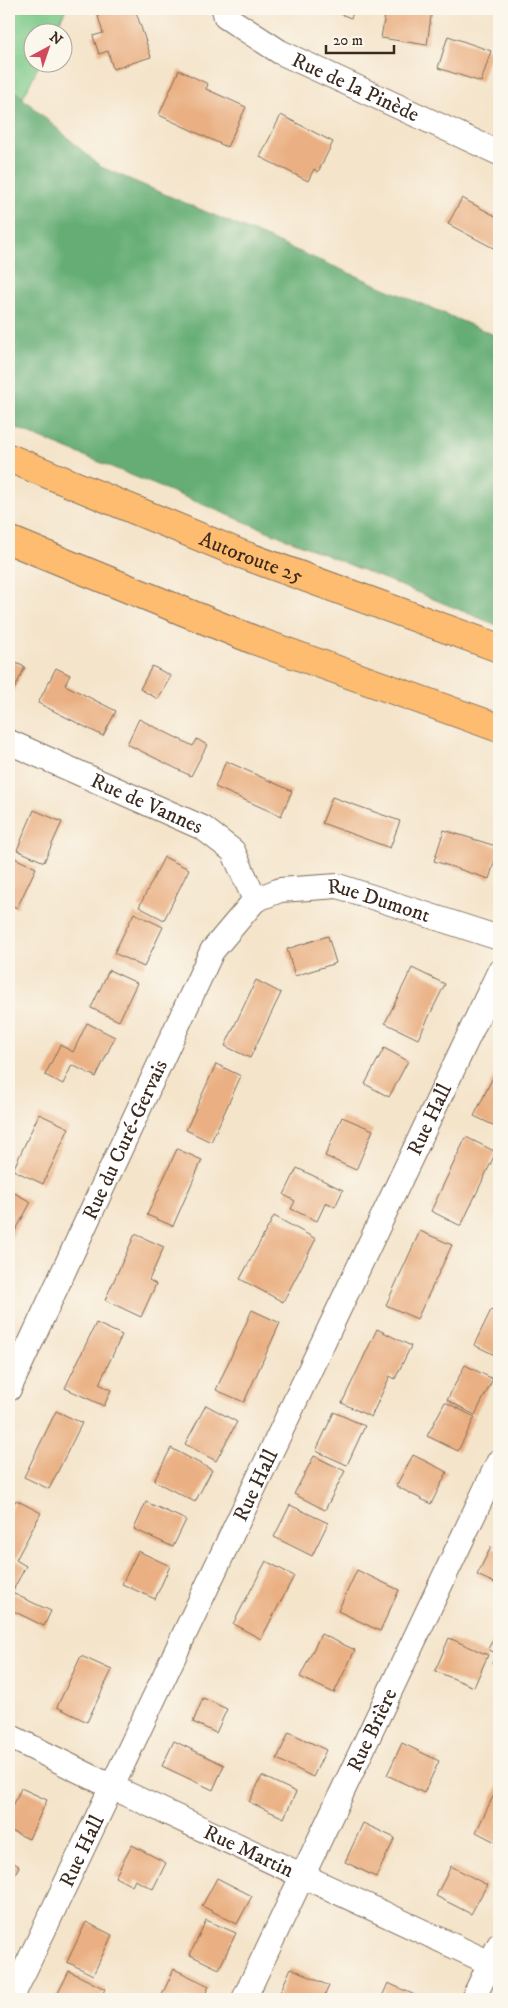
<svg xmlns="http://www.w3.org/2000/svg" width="508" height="2008" font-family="'IM FELL DW Pica',serif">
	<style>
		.green { fill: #7cc989; stroke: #5c7a54 }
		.forest { fill: #65ad75; stroke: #506c4a }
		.building { fill: #eab083 }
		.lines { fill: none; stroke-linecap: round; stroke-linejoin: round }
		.street-casing { stroke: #7c6b5a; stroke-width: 26 }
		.highway-casing { stroke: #7c6b5a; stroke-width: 30 }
		.street { stroke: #fff; stroke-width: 24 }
		.highway { stroke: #fdbc70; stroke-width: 28 }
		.labels { text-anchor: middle; stroke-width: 5; stroke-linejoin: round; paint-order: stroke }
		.street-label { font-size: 21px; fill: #3b2a1e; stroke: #fbf7ec }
	</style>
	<rect width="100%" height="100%" fill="#fbf7ec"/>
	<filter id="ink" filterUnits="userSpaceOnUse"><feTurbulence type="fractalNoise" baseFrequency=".02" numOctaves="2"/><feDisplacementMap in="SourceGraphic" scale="10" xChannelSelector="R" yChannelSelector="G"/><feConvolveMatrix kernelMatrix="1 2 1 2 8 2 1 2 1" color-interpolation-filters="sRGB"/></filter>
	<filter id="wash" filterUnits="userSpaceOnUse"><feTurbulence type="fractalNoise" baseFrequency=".0096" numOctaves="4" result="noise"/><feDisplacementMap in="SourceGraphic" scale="20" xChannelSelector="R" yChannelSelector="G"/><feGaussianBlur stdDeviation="1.12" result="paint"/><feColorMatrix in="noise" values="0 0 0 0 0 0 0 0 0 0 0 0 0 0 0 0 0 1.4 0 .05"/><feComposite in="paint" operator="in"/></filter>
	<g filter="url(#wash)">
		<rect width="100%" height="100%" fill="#f4e4ca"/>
		<!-- green -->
		<polygon class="green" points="9,9 66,9 54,32 32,32 32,62 40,63 13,118 9,118"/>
		<!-- forest -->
		<polygon class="forest" points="9,86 101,167 499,337 499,626 9,425"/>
		<g id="blocks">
			<!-- building -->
			<g class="building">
				<polygon points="111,9 135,9 151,57 113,69 108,51 99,54 93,36 103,33 97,13"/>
				<polygon points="328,9 355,9 351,18"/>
				<polygon points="386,9 432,9 427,45 381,38"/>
				<polygon points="448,36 491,51 481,82 438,68"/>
				<polygon points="179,70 208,84 206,89 246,107 227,147 159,115"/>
				<polygon points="281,115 333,142 318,172 314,169 308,181 260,157"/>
				<polygon points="462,198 499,218 499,251 448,224"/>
				<polygon points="9,660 25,667 13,692 9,691"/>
				<polygon points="152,666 171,676 158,699 140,689"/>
				<polygon points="56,668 70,675 65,685 116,711 103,736 38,703"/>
				<polygon points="139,719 193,746 197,739 207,745 191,776 127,744"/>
				<polygon points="226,761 292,791 281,816 215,787"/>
				<polygon points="332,797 400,821 390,848 322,823"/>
				<polygon points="34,810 62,822 44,862 17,850"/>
				<polygon points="444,830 499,847 489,879 434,861"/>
				<polygon points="10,856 36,868 17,908 9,904"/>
				<polygon points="164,857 189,869 164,920 139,907"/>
				<polygon points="134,913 163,927 144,967 114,953"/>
				<polygon points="328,936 336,963 295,976 287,949"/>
				<polygon points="412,968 445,984 418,1039 385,1023"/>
				<polygon points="109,970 137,983 119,1021 91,1008"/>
				<polygon points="256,980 281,993 250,1058 225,1046"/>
				<polygon points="87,1023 115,1037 96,1077 72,1065 63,1084 45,1075 60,1045 73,1052"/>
				<polygon points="384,1048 408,1061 389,1097 365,1084"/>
				<polygon points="216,1064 241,1076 211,1142 186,1130"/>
				<polygon points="495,1073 499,1075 499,1128 474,1116"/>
				<polygon points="39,1114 69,1128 43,1184 13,1170"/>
				<polygon points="342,1117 373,1130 356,1170 325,1156"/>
				<polygon points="466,1137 496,1152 461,1226 431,1211"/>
				<polygon points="177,1149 202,1160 173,1226 147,1215"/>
				<polygon points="297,1168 343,1190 335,1207 326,1202 317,1221 291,1209 295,1201 284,1195"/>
				<polygon points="9,1190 31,1202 12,1237 9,1236"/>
				<polygon points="274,1216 316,1239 283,1302 240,1279"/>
				<polygon points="420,1231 452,1245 417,1319 386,1305"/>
				<polygon points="135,1234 164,1247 149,1280 156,1284 141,1317 105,1300"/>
				<polygon points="252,1310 280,1323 244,1402 216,1390"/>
				<polygon points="491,1310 499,1313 499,1357 474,1345"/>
				<polygon points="96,1323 122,1335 99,1384 111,1390 104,1406 65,1388"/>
				<polygon points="377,1329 411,1346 395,1379 390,1376 371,1417 342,1403"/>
				<polygon points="465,1365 493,1379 475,1415 447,1400"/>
				<polygon points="445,1402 475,1417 458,1451 427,1436"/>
				<polygon points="206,1405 237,1422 216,1461 185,1444"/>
				<polygon points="56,1411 82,1423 49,1489 24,1477"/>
				<polygon points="334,1412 365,1426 347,1465 316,1451"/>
				<polygon points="171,1448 212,1470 195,1502 154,1481"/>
				<polygon points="413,1455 447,1472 431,1504 396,1486"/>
				<polygon points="314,1456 345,1471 325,1510 294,1494"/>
				<polygon points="16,1500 41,1513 16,1560 26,1566 12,1592 9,1591 9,1514"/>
				<polygon points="146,1502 186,1520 173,1547 134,1529"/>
				<polygon points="290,1505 328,1523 312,1556 274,1537"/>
				<polygon points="491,1547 499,1551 499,1585 477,1575"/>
				<polygon points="138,1551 170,1566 155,1599 122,1584"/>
				<polygon points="266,1561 294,1576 261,1639 233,1624"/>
				<polygon points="357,1570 399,1590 380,1631 338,1611"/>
				<polygon points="12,1593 51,1611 44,1626 9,1609"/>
				<polygon points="499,1628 499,1667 492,1663 497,1654 488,1649"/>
				<polygon points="321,1634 355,1650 334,1693 300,1677"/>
				<polygon points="449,1638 488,1655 474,1687 435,1671"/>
				<polygon points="81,1656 112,1670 87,1722 57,1707"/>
				<polygon points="203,1698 227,1709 216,1733 193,1722"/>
				<polygon points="289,1732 326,1750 313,1777 277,1759"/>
				<polygon points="174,1741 224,1765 213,1790 162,1766"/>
				<polygon points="402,1743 439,1761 424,1793 387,1775"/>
				<polygon points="262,1776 296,1792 284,1818 249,1802"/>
				<polygon points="499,1784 499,1844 476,1832"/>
				<polygon points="21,1788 47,1800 29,1839 9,1830 9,1815"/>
				<polygon points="363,1823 395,1838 376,1877 345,1862"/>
				<polygon points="132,1845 166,1863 153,1889 135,1880 132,1886 115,1877"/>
				<polygon points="9,1860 19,1866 9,1887"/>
				<polygon points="451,1866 487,1885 471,1914 436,1896"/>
				<polygon points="217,1878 252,1896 237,1924 202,1906"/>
				<polygon points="206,1920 236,1933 219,1969 190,1955"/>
				<polygon points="86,1922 112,1935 93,1975 67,1962"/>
				<polygon points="291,1968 329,1986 323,1999 277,1999"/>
				<polygon points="174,1969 209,1986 203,1999 160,1999"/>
				<polygon points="69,1971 105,1989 100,1999 55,1999"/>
				<polygon points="388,1983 417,1996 415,1999 381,1999"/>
			</g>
		</g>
	</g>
	<g filter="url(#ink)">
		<use href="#blocks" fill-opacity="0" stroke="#7c6b5a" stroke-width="1"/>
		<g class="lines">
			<!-- street casing -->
			<g class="street-casing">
				<g id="street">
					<path id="s1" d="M 224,9 L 226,17 L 280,52 L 499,153"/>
					<path id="s2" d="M 9,742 L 203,828 L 233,851 L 255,900"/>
					<path id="s3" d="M 255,900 L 280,890 L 338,886 L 499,938"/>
					<path id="s4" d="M 9,1389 L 212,951 L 255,900"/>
					<path id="s5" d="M 9,1736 L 112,1787 L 490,1963"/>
					<path id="s6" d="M 11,1999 L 499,972"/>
					<path id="s7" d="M 244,1999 L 499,1461"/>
					<polyline points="473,1999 499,1945"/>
				</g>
			</g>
			<!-- highway casing -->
			<g class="highway-casing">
				<g id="highway">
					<path id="s8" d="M 9,458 L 241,554 L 499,648"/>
					<polyline points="9,540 254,640 499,728"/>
				</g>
			</g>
			<!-- street -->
			<use href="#street" class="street"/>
			<!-- highway -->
			<use href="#highway" class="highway"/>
		</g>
	</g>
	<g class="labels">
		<!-- street labels -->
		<g class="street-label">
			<text dy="7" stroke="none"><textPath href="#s1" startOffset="156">Rue de la Pinède</textPath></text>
			<text dy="7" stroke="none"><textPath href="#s8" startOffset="262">Autoroute 25</textPath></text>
			<text dy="7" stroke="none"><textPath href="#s2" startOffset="151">Rue de Vannes</textPath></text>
			<text dy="7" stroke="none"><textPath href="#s3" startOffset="128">Rue Dumont</textPath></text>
			<text dy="7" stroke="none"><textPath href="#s6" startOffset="974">Rue Hall</textPath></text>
			<text dy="7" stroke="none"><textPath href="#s4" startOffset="275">Rue du Curé-Gervais</textPath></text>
			<text dy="7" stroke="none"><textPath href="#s6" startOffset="569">Rue Hall</textPath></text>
			<text dy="7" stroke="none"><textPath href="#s7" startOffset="298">Rue Brière</textPath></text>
			<text dy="7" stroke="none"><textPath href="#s6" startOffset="164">Rue Hall</textPath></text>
			<text dy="7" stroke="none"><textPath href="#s5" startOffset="266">Rue Martin</textPath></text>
		</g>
	</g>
	<!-- margin -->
	<rect width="508" height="2008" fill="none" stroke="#fbf7ec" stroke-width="30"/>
	<!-- north arrow -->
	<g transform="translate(48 48) rotate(40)"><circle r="24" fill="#fbf7ec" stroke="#aea59a"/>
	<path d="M0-4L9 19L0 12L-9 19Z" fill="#d1495b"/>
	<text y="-8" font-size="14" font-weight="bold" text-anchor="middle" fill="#3b2a1e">N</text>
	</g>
	<!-- scale -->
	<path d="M326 45v8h68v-8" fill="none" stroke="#3b2a1e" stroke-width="2.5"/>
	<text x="333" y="45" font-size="15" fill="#3b2a1e" stroke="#fbf7ec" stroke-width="4" paint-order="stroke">20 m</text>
</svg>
